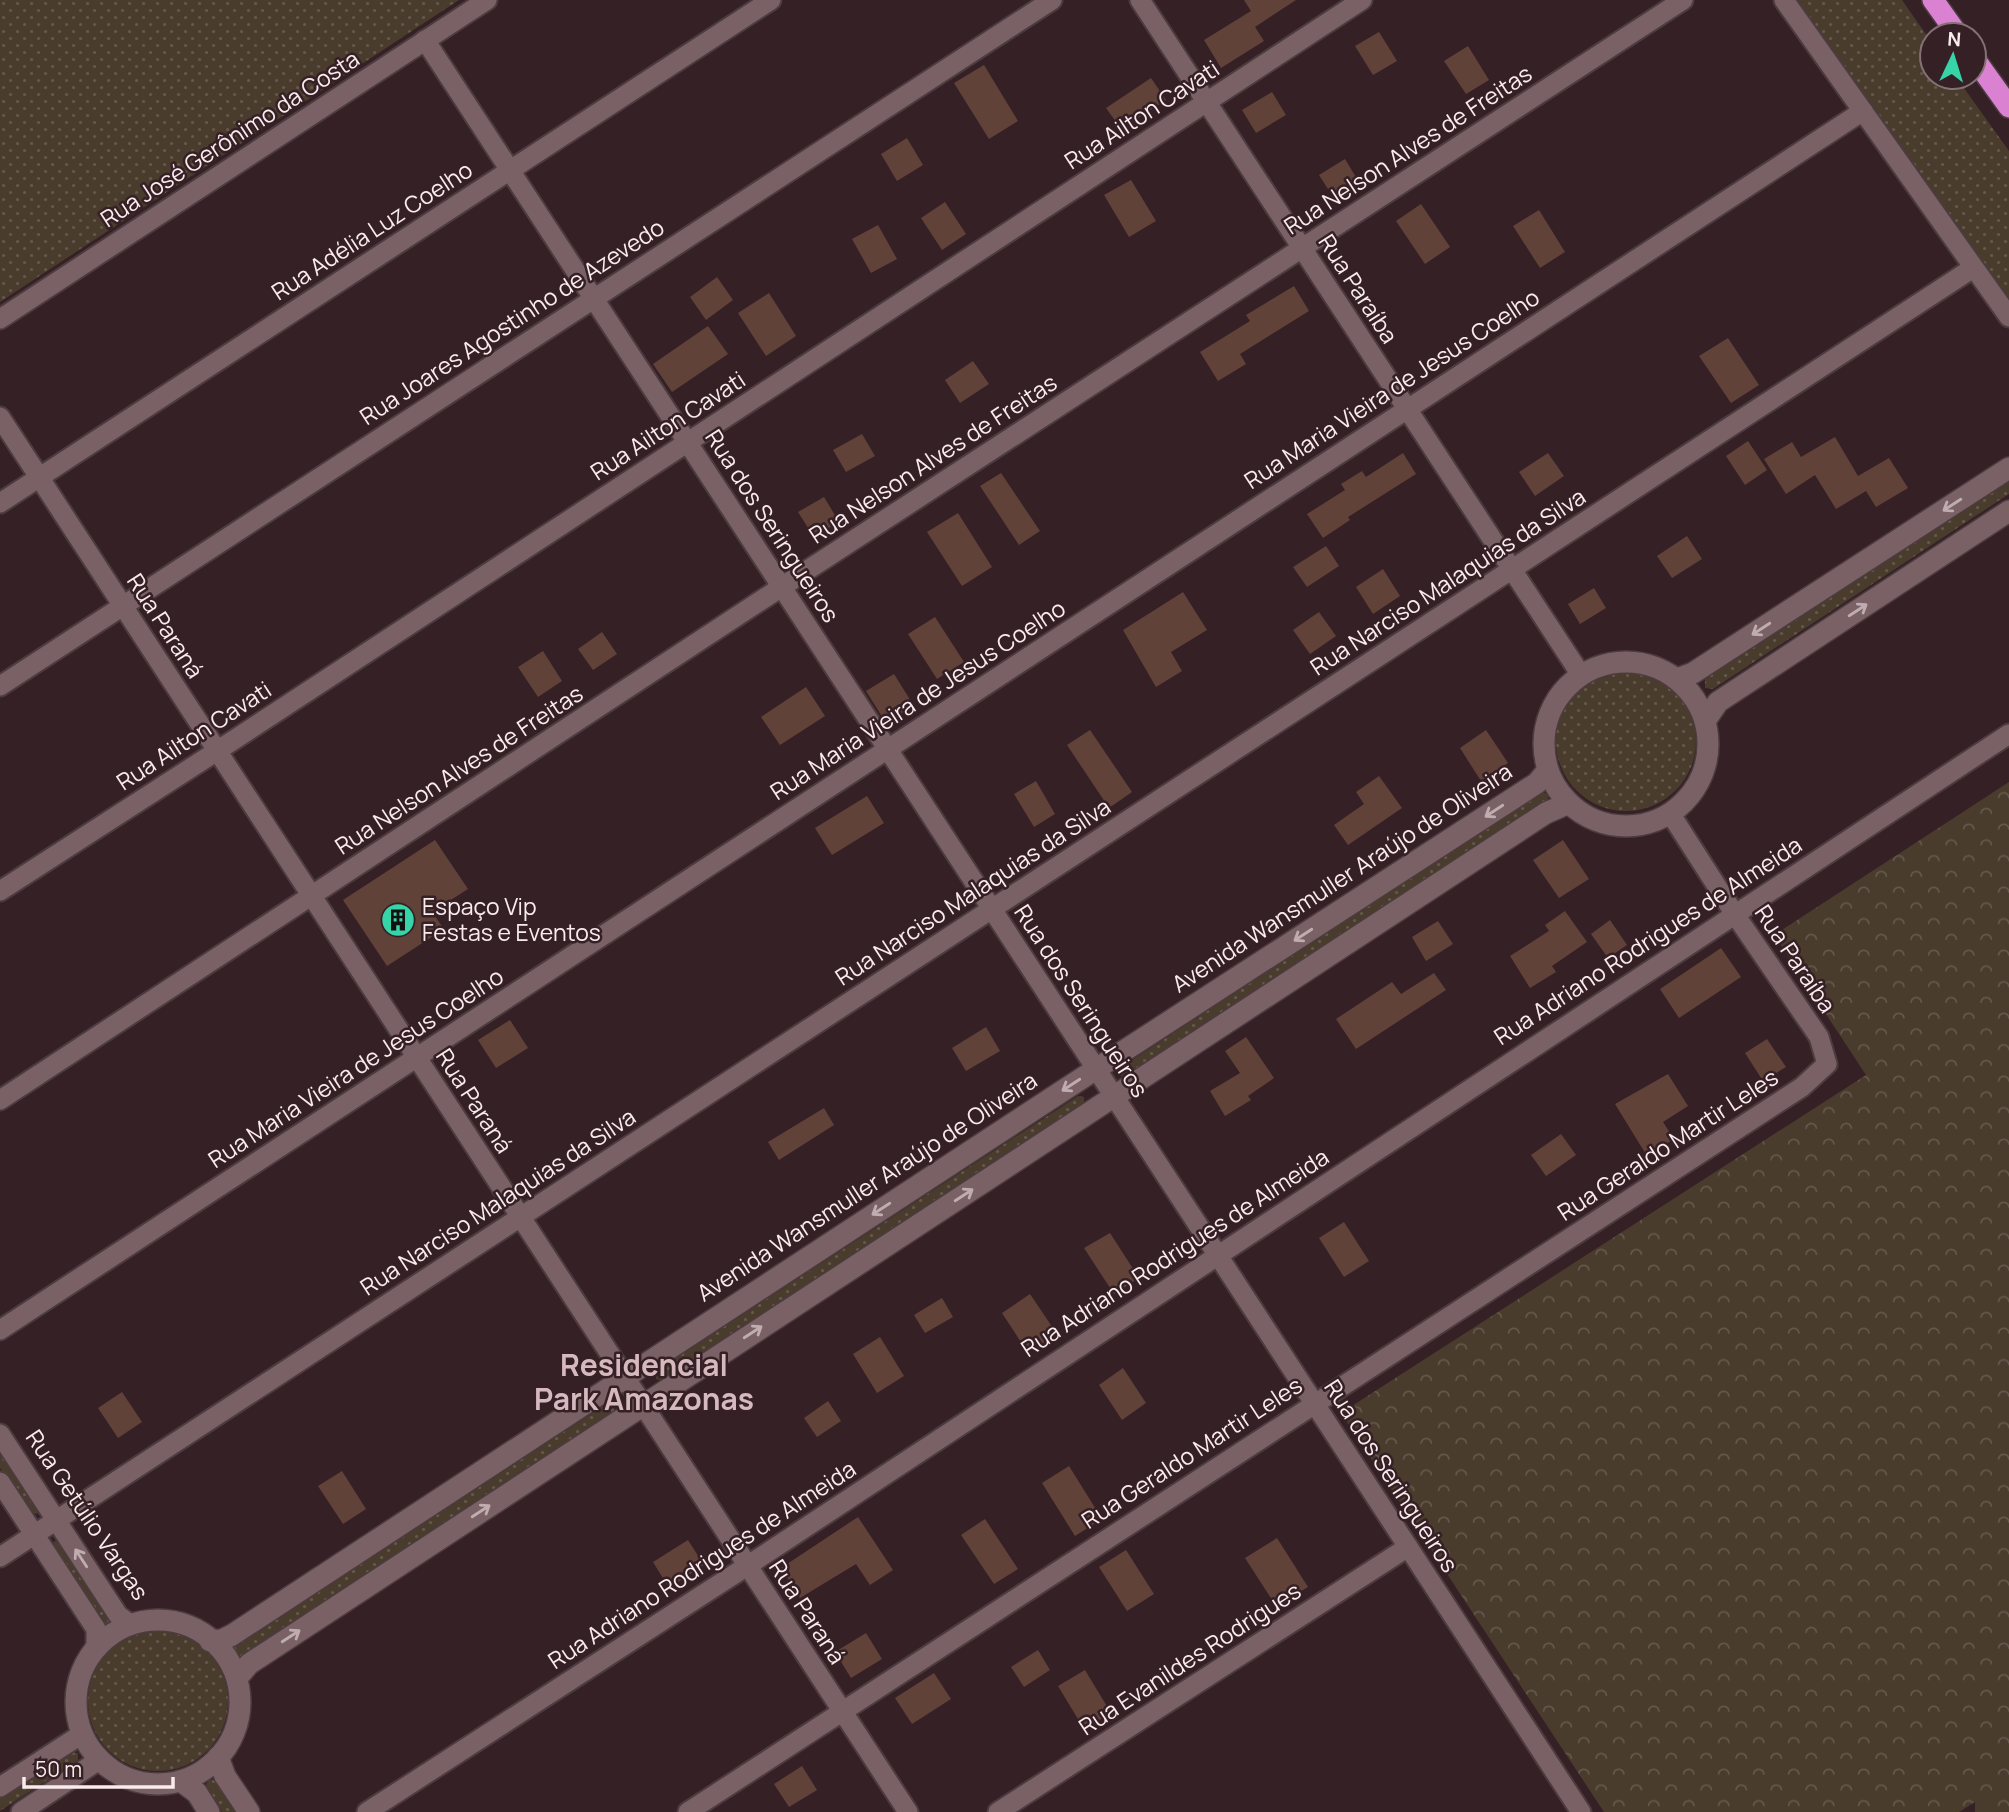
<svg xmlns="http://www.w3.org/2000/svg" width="2009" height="1812" font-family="Manrope,sans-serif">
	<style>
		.grass { fill: url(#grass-dots) }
		.forest { fill: url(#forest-crowns) }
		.building { fill: #614239 }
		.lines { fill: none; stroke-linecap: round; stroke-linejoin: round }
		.street-casing { stroke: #4c3b3f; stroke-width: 23 }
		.secondary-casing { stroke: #4c3b3f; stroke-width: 24 }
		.highway-casing { stroke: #4c3b3f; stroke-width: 24 }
		.street { stroke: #7a6166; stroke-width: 19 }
		.secondary { stroke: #7a6166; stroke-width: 21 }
		.highway { stroke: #da82d1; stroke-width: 21 }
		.oneway { stroke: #c0adb1 }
		.labels { text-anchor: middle; stroke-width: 5; stroke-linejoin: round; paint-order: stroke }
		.street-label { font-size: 23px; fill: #faebee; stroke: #352025 }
		.poi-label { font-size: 23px; fill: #faebee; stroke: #352025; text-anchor: start }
		.district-label { font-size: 30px; font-weight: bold; fill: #d6b9bf; stroke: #352025 }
	</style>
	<defs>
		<pattern id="grass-dots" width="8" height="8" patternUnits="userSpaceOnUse" patternTransform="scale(1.75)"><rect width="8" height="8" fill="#493c2d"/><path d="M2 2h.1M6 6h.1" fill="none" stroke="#64584c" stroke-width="1.8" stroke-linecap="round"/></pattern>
		<pattern id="forest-crowns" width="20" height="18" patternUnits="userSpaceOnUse" patternTransform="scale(1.75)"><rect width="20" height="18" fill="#493c2d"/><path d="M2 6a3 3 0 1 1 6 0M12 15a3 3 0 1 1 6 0" fill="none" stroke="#64584c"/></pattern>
	</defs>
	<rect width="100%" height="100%" fill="#352025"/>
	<!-- grass -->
	<g class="grass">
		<polygon points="0,0 459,0 0,302"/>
		<polygon points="1797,0 1902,0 1932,43 1932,77 1956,77 2009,151 2009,298"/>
		<polygon points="2009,481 2009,494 1713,689 1705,688 1705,679"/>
		<circle cx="1626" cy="741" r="70"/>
		<polygon points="1542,792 1548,794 1548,801 1128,1077 1120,1076 1120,1068"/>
		<polygon points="1078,1096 1084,1097 1084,1104 664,1381 656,1379 656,1371"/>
		<polygon points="608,1403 614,1404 615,1411 240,1657 232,1655 233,1647"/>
		<polygon points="0,1446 40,1507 37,1514 29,1512 0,1468"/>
		<polygon points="54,1541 61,1542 112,1618 109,1625 101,1623 52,1547"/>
		<circle cx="158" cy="1701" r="70"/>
		<polygon points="71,1752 78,1753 78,1760 0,1811 0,1798"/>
		<polygon points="209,1779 215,1780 236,1812 222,1812 206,1785"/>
	</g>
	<!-- forest -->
	<polygon class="forest" points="2009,782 2009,1812 1975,1812 1975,1802 1959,1812 1604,1812 1341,1413 1866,1075 1774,935"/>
	<!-- building -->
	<g class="building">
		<polygon points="1244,0 1296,0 1255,27 1264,41 1221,68 1204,40 1251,11"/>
		<polygon points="1379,32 1397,61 1373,75 1355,46"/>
		<polygon points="1468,46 1489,80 1466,94 1444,61"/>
		<polygon points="984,65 1018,121 989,139 954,83"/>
		<polygon points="1151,78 1166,100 1121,129 1106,108"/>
		<polygon points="1272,92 1286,115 1256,133 1242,110"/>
		<polygon points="907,138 923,165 897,181 881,154"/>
		<polygon points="1345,159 1360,184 1335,200 1319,175"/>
		<polygon points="1131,180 1156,221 1129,237 1104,195"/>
		<polygon points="945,202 966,234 942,250 921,218"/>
		<polygon points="1421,204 1450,247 1425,264 1396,221"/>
		<polygon points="1539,210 1565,252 1540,268 1513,226"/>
		<polygon points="878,225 897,259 871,273 852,239"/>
		<polygon points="717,277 733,300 706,320 690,297"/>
		<polygon points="1294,286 1309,311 1240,354 1246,364 1218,381 1200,352 1250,321 1246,315"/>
		<polygon points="769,293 796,336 766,356 738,313"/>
		<polygon points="708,326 728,354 672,392 653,364"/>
		<polygon points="1728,338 1759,385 1731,403 1699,356"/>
		<polygon points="973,361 989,384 960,403 945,380"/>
		<polygon points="862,434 875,456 846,472 833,450"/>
		<polygon points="1835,437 1858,476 1889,458 1908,488 1876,507 1866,491 1836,509 1815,475 1786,494 1764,459 1792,442 1801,457"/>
		<polygon points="1748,441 1767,470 1745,485 1726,456"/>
		<polygon points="1403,453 1416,474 1348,517 1350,520 1323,538 1307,514 1345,490 1341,484 1362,471 1366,477"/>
		<polygon points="1548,453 1564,476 1535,496 1519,472"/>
		<polygon points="1001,473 1040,531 1019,545 980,486"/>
		<polygon points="824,497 839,522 814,537 798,512"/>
		<polygon points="958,513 992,567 962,586 927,532"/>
		<polygon points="1687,536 1702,559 1672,578 1657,556"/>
		<polygon points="1326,546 1339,566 1307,587 1293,567"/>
		<polygon points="1383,569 1400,596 1373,614 1356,587"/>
		<polygon points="1594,588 1606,608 1580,624 1568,604"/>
		<polygon points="1183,592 1207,630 1171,652 1182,671 1156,687 1123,630"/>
		<polygon points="1319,612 1336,636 1310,654 1293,630"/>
		<polygon points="935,617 964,662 937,679 908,634"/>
		<polygon points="602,632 617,654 593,670 578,649"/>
		<polygon points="543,651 562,681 538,697 518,667"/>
		<polygon points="894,674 914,706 886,723 866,691"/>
		<polygon points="806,687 825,716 780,745 761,717"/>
		<polygon points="1090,730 1132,792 1109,808 1067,745"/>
		<polygon points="1486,730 1508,763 1481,781 1460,748"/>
		<polygon points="1379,776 1402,808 1348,845 1334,825 1364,804 1356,792"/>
		<polygon points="1036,781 1055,814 1034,827 1014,794"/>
		<polygon points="867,796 884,823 832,855 815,828"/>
		<polygon points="435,840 468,889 432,912 444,929 387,966 343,900"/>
		<polygon points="1563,840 1589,879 1559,898 1533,860"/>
		<polygon points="1565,911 1587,942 1552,966 1556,972 1530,988 1510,956 1549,931 1545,925"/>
		<polygon points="1610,920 1627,945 1608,958 1591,934"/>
		<polygon points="1438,921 1453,944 1426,961 1412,937"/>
		<polygon points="1721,948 1741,977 1679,1018 1660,989"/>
		<polygon points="1434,973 1446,990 1356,1049 1336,1019 1392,982 1401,994"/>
		<polygon points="510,1020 528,1048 496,1068 478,1040"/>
		<polygon points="986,1027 1000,1051 966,1071 952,1048"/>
		<polygon points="1246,1037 1274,1078 1248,1096 1251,1100 1225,1116 1210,1091 1240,1073 1225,1051"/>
		<polygon points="1767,1039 1786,1067 1763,1081 1745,1053"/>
		<polygon points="1668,1074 1688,1106 1663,1122 1674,1139 1647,1156 1615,1104"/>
		<polygon points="824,1108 834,1125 779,1160 768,1142"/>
		<polygon points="1561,1134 1576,1155 1546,1176 1531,1155"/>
		<polygon points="1344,1222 1369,1261 1344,1277 1319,1238"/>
		<polygon points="1110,1233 1139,1278 1114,1294 1084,1248"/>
		<polygon points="1030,1294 1057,1334 1028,1353 1002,1313"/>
		<polygon points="942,1298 953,1317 925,1333 914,1315"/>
		<polygon points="880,1337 904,1376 877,1393 853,1354"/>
		<polygon points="1123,1368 1146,1403 1122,1420 1099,1385"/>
		<polygon points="122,1392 142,1422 118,1438 98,1408"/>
		<polygon points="828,1401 841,1421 817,1437 804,1418"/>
		<polygon points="1069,1466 1102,1519 1075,1536 1042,1483"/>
		<polygon points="342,1471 366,1509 343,1524 318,1486"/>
		<polygon points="858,1517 893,1570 870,1585 856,1564 800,1598 781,1568"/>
		<polygon points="985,1519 1018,1569 994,1584 961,1535"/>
		<polygon points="1277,1538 1308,1587 1276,1606 1245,1558"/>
		<polygon points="688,1540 704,1565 669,1588 653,1562"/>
		<polygon points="1126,1550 1154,1594 1127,1611 1099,1567"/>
		<polygon points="866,1633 882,1659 851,1678 835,1652"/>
		<polygon points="1038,1650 1050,1670 1024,1687 1011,1667"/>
		<polygon points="1085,1670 1111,1713 1084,1729 1058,1686"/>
		<polygon points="934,1673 951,1699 912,1724 895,1698"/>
		<polygon points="802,1766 817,1790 789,1807 774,1784"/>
	</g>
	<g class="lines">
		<!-- street casing -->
		<g class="street-casing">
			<g id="street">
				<polyline points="1140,0 1581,675"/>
				<polyline points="1784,0 2009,317"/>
				<polyline points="425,40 1581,1812"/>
				<polyline points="0,319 487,0"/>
				<polyline points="0,417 908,1812"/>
				<polyline points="0,503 771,0"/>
				<polyline points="0,686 1052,0"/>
				<polyline points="0,891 217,751 1362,0"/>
				<polyline points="0,1100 783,586 1683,0"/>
				<polyline points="0,1330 1863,111"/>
				<polyline points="0,1434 118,1615 131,1625"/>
				<polyline points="0,1482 96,1629 96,1647"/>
				<polyline points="0,1557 1973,268"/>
				<polyline points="0,1787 82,1734"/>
				<polyline points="21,1812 99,1760"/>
				<polyline points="367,1812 747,1566 2009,734"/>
				<polyline points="688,1812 1802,1087 1827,1064 1819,1037 1734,913 1670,813"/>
				<polyline points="998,1812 1408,1547"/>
			</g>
		</g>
		<!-- secondary casing -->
		<g class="secondary-casing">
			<g id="secondary">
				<circle cx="1626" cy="744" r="82"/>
				<polyline points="1677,679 1693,673 2009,468"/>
				<polyline points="1705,721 1718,702 2009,511"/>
				<circle cx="158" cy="1702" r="82"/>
				<polyline points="210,1641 222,1640 232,1635 1096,1069 1537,783 1548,770"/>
				<polyline points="237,1678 249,1664 1546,813 1569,803"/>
				<polyline points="218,1757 225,1776 249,1812"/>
				<polyline points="181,1781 197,1793 209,1812"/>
			</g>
		</g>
		<!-- highway casing -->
		<g class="highway-casing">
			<g id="highway">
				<polyline points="1933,0 1958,35"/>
				<polyline points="1974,58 2009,107"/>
			</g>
		</g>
		<!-- street -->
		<use href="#street" class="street"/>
		<!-- secondary -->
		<use href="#secondary" class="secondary"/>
		<!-- highway -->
		<use href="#highway" class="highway"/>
	</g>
	<!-- one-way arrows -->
	<defs><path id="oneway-shaft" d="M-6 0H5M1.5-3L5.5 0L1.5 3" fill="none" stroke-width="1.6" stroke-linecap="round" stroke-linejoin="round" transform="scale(1.75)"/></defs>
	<g class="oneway">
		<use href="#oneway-shaft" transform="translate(1952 505) rotate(147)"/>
		<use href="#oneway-shaft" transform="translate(1858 610) rotate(-33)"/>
		<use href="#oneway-shaft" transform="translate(1761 629) rotate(147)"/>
		<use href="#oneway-shaft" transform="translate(1494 811) rotate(147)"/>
		<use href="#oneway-shaft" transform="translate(1303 935) rotate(147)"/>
		<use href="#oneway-shaft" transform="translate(1071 1085) rotate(147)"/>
		<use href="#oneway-shaft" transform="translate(964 1195) rotate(-33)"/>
		<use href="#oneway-shaft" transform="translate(881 1209) rotate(147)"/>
		<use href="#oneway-shaft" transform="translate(753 1332) rotate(-33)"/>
		<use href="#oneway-shaft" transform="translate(481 1511) rotate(-33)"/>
		<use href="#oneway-shaft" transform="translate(81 1558) rotate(-123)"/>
		<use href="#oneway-shaft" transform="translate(291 1636) rotate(-33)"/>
	</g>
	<!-- icons -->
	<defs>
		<g id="building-disc" transform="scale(1.75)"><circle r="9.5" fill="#36d4a7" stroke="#352025"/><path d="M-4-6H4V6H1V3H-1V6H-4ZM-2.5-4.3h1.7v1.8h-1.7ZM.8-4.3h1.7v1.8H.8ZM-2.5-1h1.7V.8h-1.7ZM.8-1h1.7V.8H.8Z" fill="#111"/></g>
	</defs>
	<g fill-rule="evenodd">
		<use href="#building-disc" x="398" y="920"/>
	</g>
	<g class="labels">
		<!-- street labels -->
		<g class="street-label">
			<text transform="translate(1142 115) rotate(-33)" y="8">Rua Ailton Cavati</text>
			<text transform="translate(230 139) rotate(-33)" y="8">Rua José Gerônimo da Costa</text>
			<text transform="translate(1408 150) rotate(-33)" y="8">Rua Nelson Alves de Freitas</text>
			<text transform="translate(372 231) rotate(-33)" y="8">Rua Adélia Luz Coelho</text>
			<text transform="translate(1358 289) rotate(57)" y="8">Rua Paraíba</text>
			<text transform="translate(512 322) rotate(-33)" y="8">Rua Joares Agostinho de Azevedo</text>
			<text transform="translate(1392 389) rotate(-33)" y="8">Rua Maria Vieira de Jesus Coelho</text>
			<text transform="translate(668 426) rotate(-33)" y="8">Rua Ailton Cavati</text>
			<text transform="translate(933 459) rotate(-33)" y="8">Rua Nelson Alves de Freitas</text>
			<text transform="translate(772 526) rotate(57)" y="8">Rua dos Seringueiros</text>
			<text transform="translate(1448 582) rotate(-33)" y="8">Rua Narciso Malaquias da Silva</text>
			<text transform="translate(165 626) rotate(57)" y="8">Rua Paraná</text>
			<text transform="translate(918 700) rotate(-33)" y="8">Rua Maria Vieira de Jesus Coelho</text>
			<text transform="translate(194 736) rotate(-33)" y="8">Rua Ailton Cavati</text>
			<text transform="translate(459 770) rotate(-33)" y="8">Rua Nelson Alves de Freitas</text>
			<text transform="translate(1342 878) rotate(-33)" y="8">Avenida Wansmuller Araújo de Oliveira</text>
			<text transform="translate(973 892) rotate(-33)" y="8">Rua Narciso Malaquias da Silva</text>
			<text transform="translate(1648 941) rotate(-33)" y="8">Rua Adriano Rodrigues de Almeida</text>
			<text transform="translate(1795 959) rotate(56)" y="8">Rua Paraíba</text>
			<text transform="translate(1081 1001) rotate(57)" y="8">Rua dos Seringueiros</text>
			<text transform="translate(356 1068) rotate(-33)" y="8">Rua Maria Vieira de Jesus Coelho</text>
			<text transform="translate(474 1101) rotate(57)" y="8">Rua Paraná</text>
			<text transform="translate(1668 1145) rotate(-33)" y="8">Rua Geraldo Martir Leles</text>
			<text transform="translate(867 1187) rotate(-33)" y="8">Avenida Wansmuller Araújo de Oliveira</text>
			<text transform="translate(498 1202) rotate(-33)" y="8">Rua Narciso Malaquias da Silva</text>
			<text transform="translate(1175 1253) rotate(-33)" y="8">Rua Adriano Rodrigues de Almeida</text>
			<text transform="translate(1192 1453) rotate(-33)" y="8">Rua Geraldo Martir Leles</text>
			<text transform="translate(1391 1476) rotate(57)" y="8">Rua dos Seringueiros</text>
			<text transform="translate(87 1515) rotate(56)" y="8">Rua Getúlio Vargas</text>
			<text transform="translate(702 1565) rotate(-33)" y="8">Rua Adriano Rodrigues de Almeida</text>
			<text transform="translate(807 1612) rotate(57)" y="8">Rua Paraná</text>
			<text transform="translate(1190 1659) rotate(-33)" y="8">Rua Evanildes Rodrigues</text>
		</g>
		<!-- poi labels -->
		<g class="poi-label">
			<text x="422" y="915">Espaço Vip<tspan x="422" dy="26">Festas e Eventos</tspan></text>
		</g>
		<!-- district labels -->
		<g class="district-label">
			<text x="644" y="1376">Residencial<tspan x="644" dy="34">Park Amazonas</tspan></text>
		</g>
	</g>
	<!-- north arrow -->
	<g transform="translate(1953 56) rotate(4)"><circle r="33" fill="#352025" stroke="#847175" stroke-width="2"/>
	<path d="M0-5L12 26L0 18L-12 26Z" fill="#36d4a7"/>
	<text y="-10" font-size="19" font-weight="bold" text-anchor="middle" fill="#faebee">N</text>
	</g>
	<!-- scale -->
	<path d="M24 1777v10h149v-10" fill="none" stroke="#faebee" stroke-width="3.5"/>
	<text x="35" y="1777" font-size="21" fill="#faebee" stroke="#352025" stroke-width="5" paint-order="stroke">50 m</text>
</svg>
